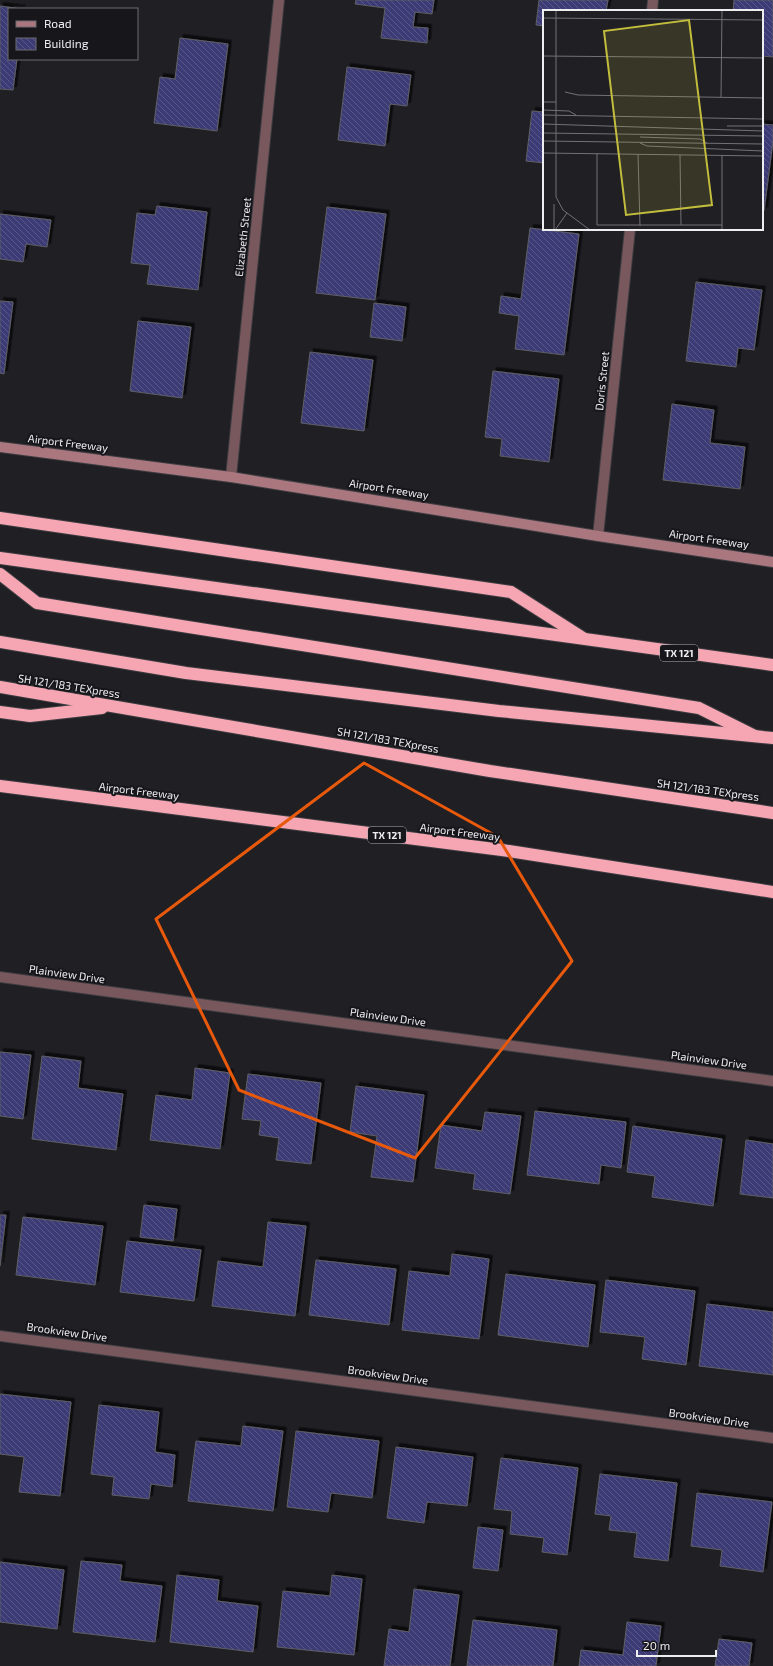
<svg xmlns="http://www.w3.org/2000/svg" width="773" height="1666" font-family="'Exo 2',sans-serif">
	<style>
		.building { fill: url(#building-back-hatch); stroke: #5e5f65; filter: url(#shadow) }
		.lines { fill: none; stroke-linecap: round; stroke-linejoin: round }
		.minor-casing { stroke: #3c3c41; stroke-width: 12 }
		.secondary-casing { stroke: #3c3c41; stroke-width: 12 }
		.motorway-casing { stroke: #3c3c41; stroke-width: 14 }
		.minor { stroke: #78585c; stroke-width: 10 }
		.secondary { stroke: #aa777f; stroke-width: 10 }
		.motorway { stroke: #f5a6b2; stroke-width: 12 }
		.marked { fill: none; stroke: #e8590c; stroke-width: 3; stroke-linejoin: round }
		.labels { text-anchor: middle; stroke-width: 4; stroke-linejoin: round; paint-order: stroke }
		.shield { fill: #16161b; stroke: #adadb1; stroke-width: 1 }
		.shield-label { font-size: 10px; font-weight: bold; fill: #eeeef1 }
		.street-label { font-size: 11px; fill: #eeeef1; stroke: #16161b }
		.inset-road { fill: none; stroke: #727276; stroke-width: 1 }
		.view { fill: #c3bd3e; fill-opacity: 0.15; stroke: #c3bd3e; stroke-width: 2 }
		.inset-edge { fill: none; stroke: #eeeef1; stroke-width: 2 }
	</style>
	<defs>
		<pattern id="building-back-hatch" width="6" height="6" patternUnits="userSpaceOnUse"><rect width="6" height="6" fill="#3d3b74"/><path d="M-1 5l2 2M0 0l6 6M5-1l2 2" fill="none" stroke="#595888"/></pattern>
		<filter id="shadow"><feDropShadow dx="3.5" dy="-3.5" stdDeviation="0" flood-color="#0009"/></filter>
	</defs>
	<rect width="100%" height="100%" fill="#1f1f24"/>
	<!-- building -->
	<g class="building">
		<polygon points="356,0 434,0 432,14 415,12 413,27 428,28 427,43 381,38 385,8 355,4"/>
		<polygon points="539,0 608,0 606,11 544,11 544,26 536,25"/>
		<polygon points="734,0 773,0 773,57 762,56 762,11 733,11"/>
		<polygon points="0,6 22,9 9,9 9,59 17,59 13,90 0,89"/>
		<polygon points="180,38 228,44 217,131 154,123 160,77 175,79"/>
		<polygon points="347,67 411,75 407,106 390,104 385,146 338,140"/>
		<polygon points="532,111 544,112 544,163 526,161"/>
		<polygon points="762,124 773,125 773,141 764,211 762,210"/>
		<polygon points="157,206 207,212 198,290 147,284 150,265 131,263 137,213 155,215"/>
		<polygon points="327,207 386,214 375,300 316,293"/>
		<polygon points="0,214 51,220 47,247 26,244 23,262 0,259"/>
		<polygon points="530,228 579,234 564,355 515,349 519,316 499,313 501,296 521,299"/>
		<polygon points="696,282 762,290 754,350 738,348 736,367 686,361"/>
		<polygon points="0,301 13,302 4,374 0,373"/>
		<polygon points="374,303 406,307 402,341 370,337"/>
		<polygon points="138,321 191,327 182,398 130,391"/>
		<polygon points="310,352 373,360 364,431 301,423"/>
		<polygon points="493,371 559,379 549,462 500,456 502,439 485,437"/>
		<polygon points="672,404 714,410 710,443 745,447 740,489 663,480"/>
		<polygon points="0,1052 31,1055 23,1119 0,1116"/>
		<polygon points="42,1056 81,1061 78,1088 123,1094 116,1150 32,1139"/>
		<polygon points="195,1068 230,1073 220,1149 150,1140 156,1095 192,1100"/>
		<polygon points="248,1074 321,1083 311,1164 276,1160 279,1138 259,1135 261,1121 242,1119"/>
		<polygon points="356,1086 424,1095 413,1182 371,1177 377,1136 350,1132"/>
		<polygon points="535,1111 626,1122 621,1168 601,1165 599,1184 527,1175"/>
		<polygon points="485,1112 521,1116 510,1194 473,1189 475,1174 435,1168 441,1125 482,1131"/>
		<polygon points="633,1126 722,1139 713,1206 652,1197 655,1176 627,1172"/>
		<polygon points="746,1140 773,1144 773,1198 740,1194"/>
		<polygon points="144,1205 177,1209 173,1241 140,1237"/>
		<polygon points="0,1215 6,1215 0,1266"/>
		<polygon points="23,1217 103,1226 95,1285 16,1275"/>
		<polygon points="268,1222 306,1226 295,1316 212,1306 218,1261 263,1267"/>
		<polygon points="127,1241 201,1250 194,1301 120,1292"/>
		<polygon points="452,1254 489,1259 479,1339 402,1330 409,1271 450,1276"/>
		<polygon points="316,1260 396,1269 389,1325 309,1315"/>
		<polygon points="506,1274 595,1285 588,1347 498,1335"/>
		<polygon points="606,1280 695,1291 686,1365 642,1359 645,1337 600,1332"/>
		<polygon points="707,1304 773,1312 773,1375 699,1366"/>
		<polygon points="0,1394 71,1402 60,1496 19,1492 24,1457 0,1454"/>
		<polygon points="99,1405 159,1412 155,1452 175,1455 172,1487 151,1484 149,1499 112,1495 114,1477 91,1474"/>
		<polygon points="243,1426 283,1431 273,1511 188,1501 196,1441 241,1446"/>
		<polygon points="296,1431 379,1441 372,1498 331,1493 328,1512 287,1507"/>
		<polygon points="396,1447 473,1457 467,1506 427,1502 424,1523 387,1518"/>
		<polygon points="501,1458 578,1468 567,1555 542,1552 544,1538 510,1534 512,1511 494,1509"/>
		<polygon points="600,1474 677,1483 668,1561 634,1557 637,1533 609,1530 611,1516 595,1514"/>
		<polygon points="697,1493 772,1502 763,1572 720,1566 722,1550 691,1546"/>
		<polygon points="478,1527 503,1530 498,1571 473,1568"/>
		<polygon points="81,1561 122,1565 120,1581 162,1586 155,1642 73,1632"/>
		<polygon points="0,1562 64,1570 57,1629 0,1622"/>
		<polygon points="177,1575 219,1580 217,1601 258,1606 253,1652 170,1642"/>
		<polygon points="332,1575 362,1579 354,1655 277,1647 283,1591 330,1596"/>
		<polygon points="414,1589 459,1595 450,1666 384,1666 389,1629 409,1632"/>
		<polygon points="473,1620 557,1630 553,1666 467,1666"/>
		<polygon points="627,1622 661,1626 656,1666 579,1666 581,1650 623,1655"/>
		<polygon points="719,1639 752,1643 749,1666 715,1666"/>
	</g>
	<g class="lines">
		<!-- minor casing -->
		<g class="minor-casing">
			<g id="minor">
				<polyline points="652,11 653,0"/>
				<polyline points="231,477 279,0"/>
				<polyline points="598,536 630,229"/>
				<polyline points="0,977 773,1081"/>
				<polyline points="0,1336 773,1438"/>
			</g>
		</g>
		<!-- secondary casing -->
		<g class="secondary-casing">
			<polyline id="secondary" points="0,447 231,477 598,536 773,562"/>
		</g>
		<!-- motorway casing -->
		<g class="motorway-casing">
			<g id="motorway">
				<polyline points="0,518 511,592 583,638"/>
				<polyline points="0,558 773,665"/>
				<polyline points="0,574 37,603 699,708 755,736"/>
				<polyline points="0,642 186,673 499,711 773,738"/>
				<polyline points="0,687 490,771 773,813"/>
				<polyline points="0,712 30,716 102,708"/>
				<polyline points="0,786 502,850 773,892"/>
			</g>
		</g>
		<!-- minor -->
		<use href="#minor" class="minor"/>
		<!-- secondary -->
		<use href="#secondary" class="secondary"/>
		<!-- motorway -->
		<use href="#motorway" class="motorway"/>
	</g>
	<!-- marked area -->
	<path class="marked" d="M 364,763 L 498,837 L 572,961 L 415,1158 L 239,1090 L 156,919 Z"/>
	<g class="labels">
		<!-- shield labels -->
		<g class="shield">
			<rect x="660" y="645" width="38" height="16" rx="3"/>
			<rect x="368" y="827" width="38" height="16" rx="3"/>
		</g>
		<g class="shield-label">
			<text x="679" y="657">TX 121</text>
			<text x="387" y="839">TX 121</text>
		</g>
		<!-- street labels -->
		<g class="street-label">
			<text transform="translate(243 237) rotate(-84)" y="4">Elizabeth Street</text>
			<text transform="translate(602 381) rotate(-84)" y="4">Doris Street</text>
			<text transform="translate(68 443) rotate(7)" y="4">Airport Freeway</text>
			<text transform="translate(389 489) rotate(9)" y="4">Airport Freeway</text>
			<text transform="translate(709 539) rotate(8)" y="4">Airport Freeway</text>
			<text transform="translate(69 686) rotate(9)" y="4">SH 121/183 TEXpress</text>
			<text transform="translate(388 740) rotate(10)" y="4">SH 121/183 TEXpress</text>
			<text transform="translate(708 790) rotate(8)" y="4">SH 121/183 TEXpress</text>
			<text transform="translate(139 791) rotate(7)" y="4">Airport Freeway</text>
			<text transform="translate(460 832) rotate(7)" y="4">Airport Freeway</text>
			<text transform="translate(67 974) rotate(8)" y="4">Plainview Drive</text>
			<text transform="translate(388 1017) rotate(8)" y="4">Plainview Drive</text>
			<text transform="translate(709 1060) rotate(8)" y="4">Plainview Drive</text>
			<text transform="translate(67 1332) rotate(8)" y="4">Brookview Drive</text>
			<text transform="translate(388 1375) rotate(8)" y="4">Brookview Drive</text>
			<text transform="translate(709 1418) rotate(8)" y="4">Brookview Drive</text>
		</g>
	</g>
	<!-- overview -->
	<g transform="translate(543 10)">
		<rect width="220" height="220" fill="#1f1f24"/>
		<path class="inset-road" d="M 13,0 L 13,187 L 20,200 L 47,220M 0,8 L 220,10M 0,46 L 220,48M 22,82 L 35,85 L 220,88M 178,87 L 179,0M 0,92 L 13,92M 0,100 L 26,101 L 33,105M 0,105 L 220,109M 0,114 L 220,121M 184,116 L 220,116M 0,123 L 220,126M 97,127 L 157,129 L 164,133M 0,131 L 220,134M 97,133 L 104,136 L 220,141M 0,143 L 220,146M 54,143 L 54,215M 95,144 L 97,216M 137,145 L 138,215M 11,194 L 11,220M 54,215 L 179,215M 12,220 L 24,203M 179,220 L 179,146"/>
		<path class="view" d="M 146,10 L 169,195 L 83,205 L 61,21 Z"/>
		<rect width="220" height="220" class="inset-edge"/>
	</g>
	<!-- legend -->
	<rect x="8" y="8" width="130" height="52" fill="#16161b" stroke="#6c6c71"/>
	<rect x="16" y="21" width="20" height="6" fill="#aa777f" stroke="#6c6c71"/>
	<text x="44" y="28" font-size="12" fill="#eeeef1">Road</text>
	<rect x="16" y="38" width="20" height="12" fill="url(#building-back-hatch)" stroke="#6c6c71"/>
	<text x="44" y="48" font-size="12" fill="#eeeef1">Building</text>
	<!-- scale -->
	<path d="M637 1650v6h79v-6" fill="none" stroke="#eeeef1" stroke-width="2"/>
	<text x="643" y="1650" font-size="12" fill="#eeeef1" stroke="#16161b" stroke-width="3" paint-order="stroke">20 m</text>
</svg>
